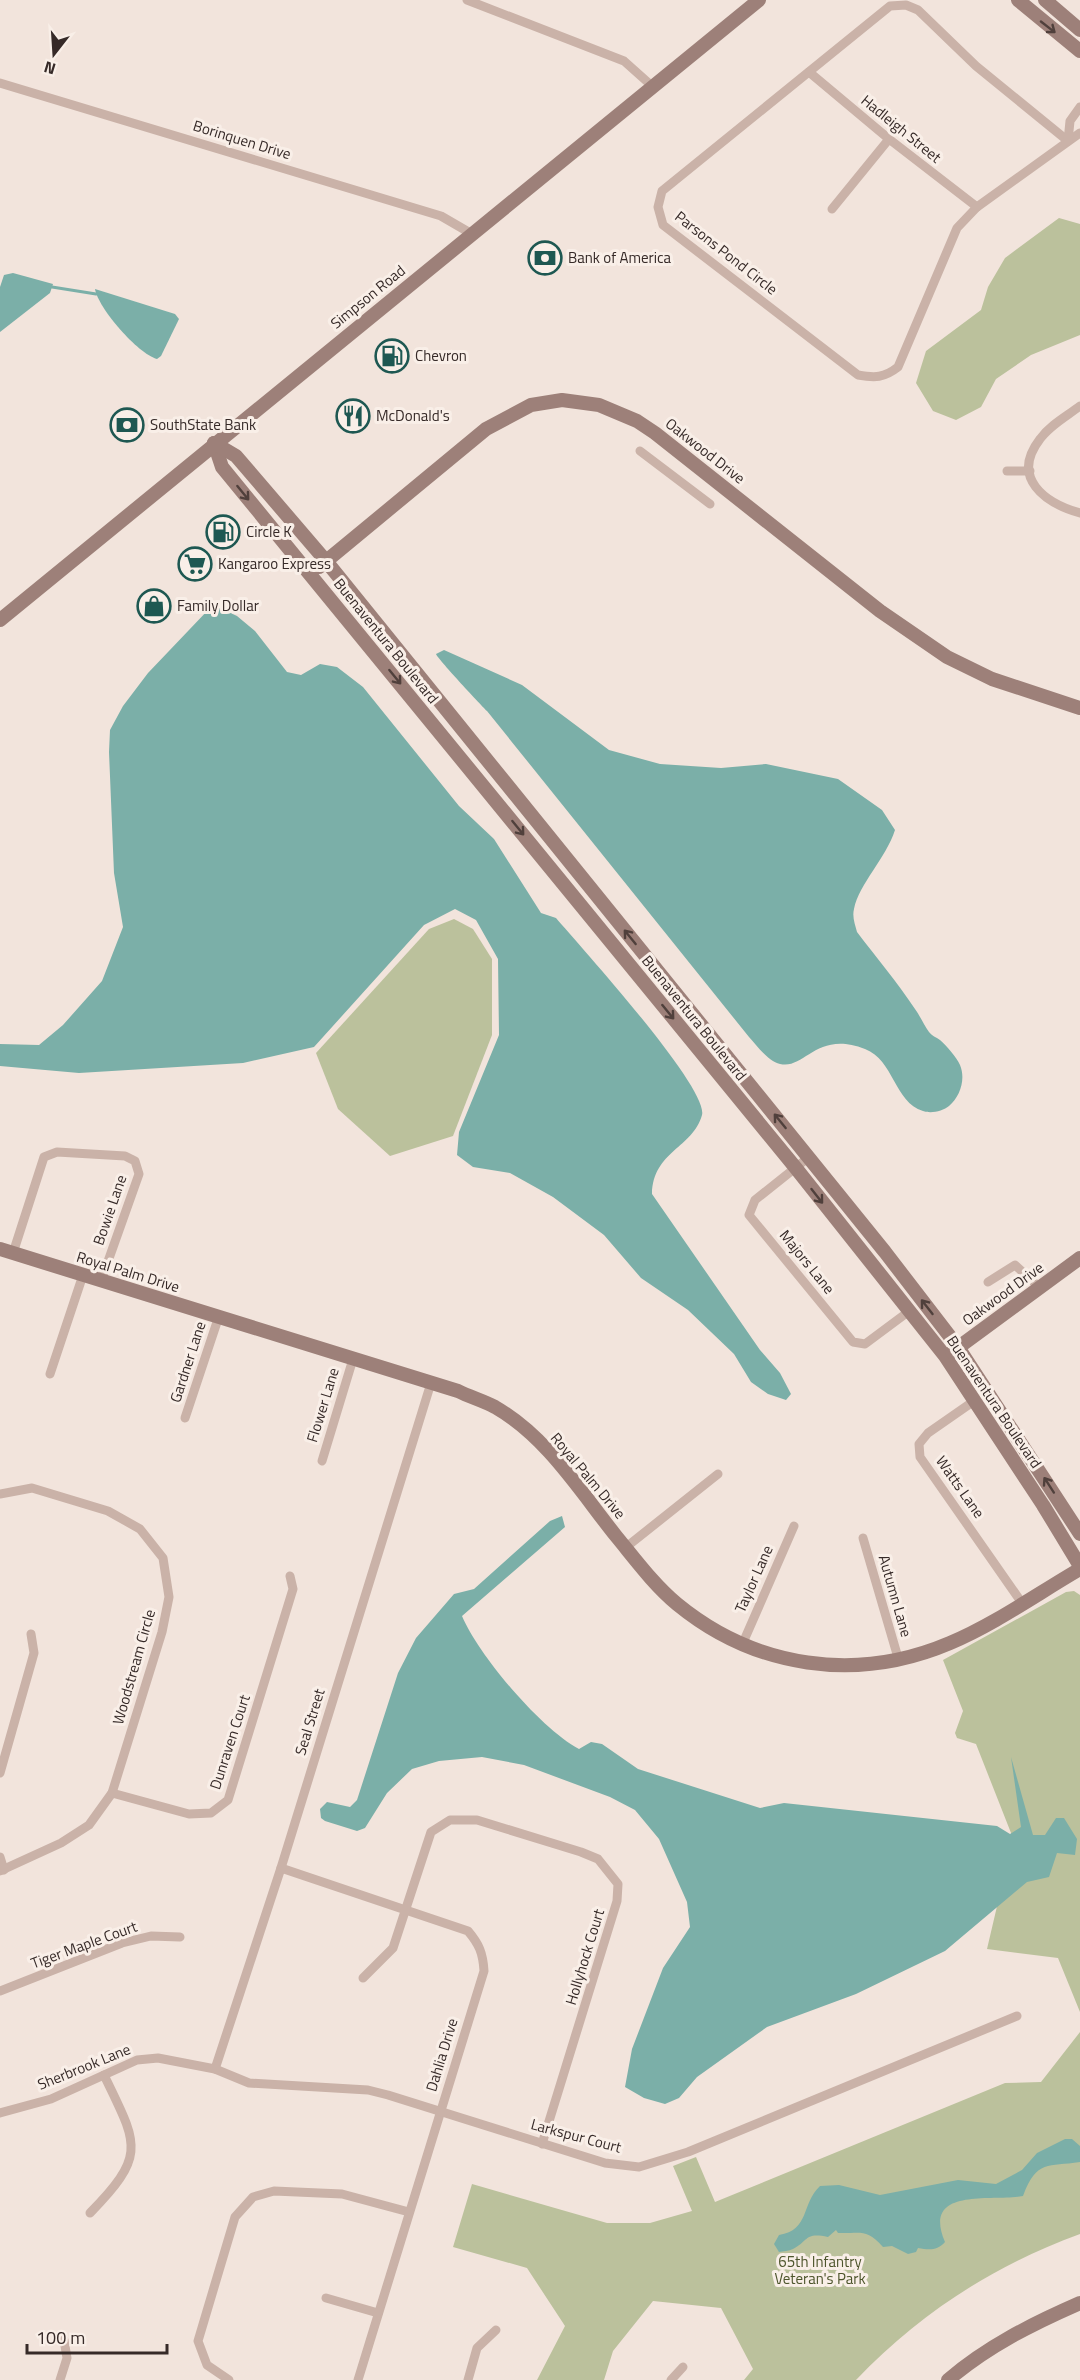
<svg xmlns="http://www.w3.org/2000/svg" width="1080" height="2380" font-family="'Titillium Web',sans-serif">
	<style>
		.green { fill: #bbc19c }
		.water { fill: #7bafa8 }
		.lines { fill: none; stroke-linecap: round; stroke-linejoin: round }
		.stream { stroke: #7bafa8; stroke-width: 3 }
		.street { stroke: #cab2a8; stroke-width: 9 }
		.secondary { stroke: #9d8079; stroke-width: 14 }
		.oneway { stroke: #50403c }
		.labels { text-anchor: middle; stroke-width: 6; stroke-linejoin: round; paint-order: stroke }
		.street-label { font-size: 15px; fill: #362a28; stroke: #f9efe8 }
		.poi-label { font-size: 15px; fill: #362a28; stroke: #f9efe8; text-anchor: start }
		.park-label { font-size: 15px; fill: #4d552c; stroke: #f9efe8 }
	</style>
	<rect width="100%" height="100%" fill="#f2e4dc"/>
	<!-- green -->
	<g class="green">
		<polygon points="1059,218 1080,224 1080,335 1031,355 996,379 981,407 956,420 933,411 916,383 926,351 981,310 988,287 1005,258"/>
		<polygon points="454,919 473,929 492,959 492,1035 453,1136 390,1156 338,1109 316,1053 429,929"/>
		<polygon points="1074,1591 1080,1595 1080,2012 1058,1958 987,1949 1013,1838 976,1744 957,1738 955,1733 963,1711 943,1660 1066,1592"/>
		<path d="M 1080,2032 L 1080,2234 C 993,2266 920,2313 856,2380 L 744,2380 L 753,2369 L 721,2308 L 653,2301 L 613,2351 L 604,2380 L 537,2380 L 565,2326 L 527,2268 L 453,2247 L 472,2184 L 607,2223 L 650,2223 L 692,2211 L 673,2166 L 696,2157 L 715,2202 L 1005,2083 L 1041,2082 Z"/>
	</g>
	<!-- water -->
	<g class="water">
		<polygon points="13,273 53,284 50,293 0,332 0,287 4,275"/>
		<path d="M 95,289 L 175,314 L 179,319 L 161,356 L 157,359 C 138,354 98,308 95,289 Z"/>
		<path d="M 220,608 L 237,616 L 255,631 L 287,672 L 301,675 L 320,664 L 337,667 L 363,687 L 459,806 L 494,839 L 541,913 L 556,918 C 579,945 709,1088 702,1115 C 693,1148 653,1151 652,1194 L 760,1350 L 780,1373 L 791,1394 L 786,1400 L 768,1394 L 751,1382 L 734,1354 L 688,1310 L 641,1278 L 604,1235 L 553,1197 L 510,1173 L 473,1167 L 457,1155 L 459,1132 L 499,1035 L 498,959 L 476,920 L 455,909 L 424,925 L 314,1047 L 243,1063 L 79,1073 L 0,1066 L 0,1044 L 39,1045 L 63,1025 L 102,981 L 123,927 L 114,873 L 109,752 L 110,730 L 123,706 L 148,673 L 209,609 Z"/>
		<path d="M 444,650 L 522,685 L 609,750 L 660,764 L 721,768 L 766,764 L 838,779 L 882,810 L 895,830 C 886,858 859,884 854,909 C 852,917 855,924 857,932 C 876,957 897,982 915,1009 C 920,1016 924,1025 929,1032 C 932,1036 936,1037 940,1040 C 946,1045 957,1058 960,1065 C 966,1079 960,1097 949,1106 C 943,1111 931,1114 923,1111 C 894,1102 894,1060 865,1049 C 816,1030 805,1070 780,1064 C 768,1061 757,1046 749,1037 L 487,711 C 479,703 437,658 436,654 Z"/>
		<path d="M 562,1516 L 565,1527 L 462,1616 C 479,1656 541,1729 579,1749 L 591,1742 L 602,1744 L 638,1769 L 760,1808 L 784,1803 L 997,1826 L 1010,1834 L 1021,1827 L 1011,1757 L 1033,1835 L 1045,1835 L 1056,1818 L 1064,1818 L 1077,1839 L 1075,1855 L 1057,1853 L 1049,1877 L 1027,1882 L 945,1951 L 856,1994 L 767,2027 L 697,2077 L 679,2098 L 665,2104 L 644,2098 L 625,2087 L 632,2049 L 663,1968 L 690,1927 L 687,1902 L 659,1839 L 635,1810 L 610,1797 L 524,1765 L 482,1757 L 439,1761 L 412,1769 L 387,1793 L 365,1828 L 357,1831 L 325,1821 L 321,1818 L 320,1809 L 327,1802 L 350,1807 L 357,1800 L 398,1673 L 416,1638 L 454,1594 L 474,1589 L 550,1521 Z"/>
		<path d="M 1065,2139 L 1072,2139 L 1080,2146 L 1080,2162 C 1048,2167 1037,2159 1023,2196 C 992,2202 921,2186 945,2242 C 937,2251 929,2250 918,2248 L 916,2252 L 908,2254 L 892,2246 L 883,2247 C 866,2228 861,2234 838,2233 L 836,2230 L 828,2237 C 804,2232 809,2241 793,2249 C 789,2251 783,2251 779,2252 L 774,2244 L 779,2235 C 810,2230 801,2204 820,2186 L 839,2185 L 880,2195 L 958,2180 L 996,2184 L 1022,2170 L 1037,2153 Z"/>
	</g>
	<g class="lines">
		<!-- stream -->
		<polyline class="stream" points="52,287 96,294"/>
		<!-- street -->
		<g class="street">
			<polyline points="467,0 624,61 652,86"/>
			<polyline points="809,72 889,139 977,207"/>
			<polyline points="0,83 441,216 472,234"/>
			<path d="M 1068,141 L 976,66 L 918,10 L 906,5 L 890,6 L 662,191 L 658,207 L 663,225 L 858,375 C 875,378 884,378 898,367 L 957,228 L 977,207 L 1080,133"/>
			<polyline points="1068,141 1070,121 1080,107"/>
			<polyline points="832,209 889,139"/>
			<path d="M 1080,406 C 1067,416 1050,425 1040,439 C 1010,478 1045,503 1080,513"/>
			<polyline points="640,451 710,504"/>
			<polyline points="1007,471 1030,471"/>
			<polyline points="809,1157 755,1200 749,1215 853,1342 865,1344 908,1312"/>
			<polyline points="13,1253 44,1157 57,1152 125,1156 135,1161 139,1174 101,1281"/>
			<polyline points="988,1282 1015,1265 1039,1287"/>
			<polyline points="50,1374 83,1275"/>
			<polyline points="974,1401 928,1433 919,1444 920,1457 1022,1603"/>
			<polyline points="185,1418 219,1316"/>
			<polyline points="322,1461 353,1359"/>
			<polyline points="0,1494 32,1488 108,1511 140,1529 163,1558 169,1597 162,1632 112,1793 89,1825 61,1843 0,1871"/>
			<polyline points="863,1538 899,1661"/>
			<polyline points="625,1548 718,1474"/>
			<polyline points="742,1645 794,1526"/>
			<polyline points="0,1773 34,1653 31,1634"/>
			<polyline points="112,1793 189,1814 211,1813 228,1800 293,1589 290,1576"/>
			<polyline points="0,1857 4,1870"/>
			<path d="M 281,1868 L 468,1931 C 479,1944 483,1953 484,1971 L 358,2380"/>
			<polyline points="363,1978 393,1948 431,1832 450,1820 477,1820 581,1852 598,1859 618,1884 617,1901 542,2144"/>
			<polyline points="0,1991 122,1943 151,1936 180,1937"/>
			<polyline points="215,2069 281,1868 431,1383"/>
			<polyline points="0,2113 51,2099 137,2060 158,2058 215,2069 249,2083 368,2090 388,2095 605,2163 639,2167 688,2152 1017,2016"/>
			<path d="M 90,2213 C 148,2154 137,2144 104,2075"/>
			<polyline points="326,2298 378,2313"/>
			<polyline points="60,2380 67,2358 64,2340"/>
			<polyline points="229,2380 207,2365 198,2341 235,2217 253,2197 274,2191 342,2194 409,2212"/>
			<polyline points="468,2380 477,2348 496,2330"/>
			<polyline points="671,2380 683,2367"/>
		</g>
		<!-- secondary -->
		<g class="secondary">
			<polyline points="1018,0 1080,51"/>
			<polyline points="1045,0 1080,30"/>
			<polyline points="214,443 222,467 795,1167 945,1356 1043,1505 1080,1566"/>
			<polyline points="214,443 236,456 326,561 885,1252 958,1347 1080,1534"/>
			<polyline points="319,567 486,429 531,405 562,400 599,405 637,421 655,433 880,611 947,657 992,679 1080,708"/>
			<polyline points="0,620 759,0"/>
			<path d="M 0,1249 L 458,1391 C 470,1397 484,1401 495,1407 C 547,1437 580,1491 616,1536 C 635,1559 654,1585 677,1604 C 755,1668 856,1683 950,1643 C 995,1624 1037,1594 1080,1569"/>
			<polyline points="952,1352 1080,1258"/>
			<path d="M 948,2380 C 988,2346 1032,2324 1080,2303"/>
		</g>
	</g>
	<!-- one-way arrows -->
	<defs><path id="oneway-shaft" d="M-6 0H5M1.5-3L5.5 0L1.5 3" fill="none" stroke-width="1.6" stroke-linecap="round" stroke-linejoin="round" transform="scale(1.5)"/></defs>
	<g class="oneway">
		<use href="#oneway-shaft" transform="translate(1048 27) rotate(38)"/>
		<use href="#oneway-shaft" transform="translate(243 493) rotate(51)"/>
		<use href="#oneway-shaft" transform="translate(395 677) rotate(51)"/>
		<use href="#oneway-shaft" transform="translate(518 828) rotate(51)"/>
		<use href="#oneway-shaft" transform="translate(630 937) rotate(-129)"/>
		<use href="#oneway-shaft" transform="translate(668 1012) rotate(51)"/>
		<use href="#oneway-shaft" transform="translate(780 1121) rotate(-129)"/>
		<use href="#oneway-shaft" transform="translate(817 1196) rotate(52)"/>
		<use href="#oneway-shaft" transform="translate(927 1307) rotate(-128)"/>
		<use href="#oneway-shaft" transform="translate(1049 1485) rotate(-123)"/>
	</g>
	<!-- icons -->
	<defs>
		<g id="bank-ring" transform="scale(1.725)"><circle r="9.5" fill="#f9efe8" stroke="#1e5852" stroke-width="1.5"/><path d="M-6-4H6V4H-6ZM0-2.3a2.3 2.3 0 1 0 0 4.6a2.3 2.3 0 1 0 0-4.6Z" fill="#1e5852"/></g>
		<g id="fuel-ring" transform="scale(1.725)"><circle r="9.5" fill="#f9efe8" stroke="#1e5852" stroke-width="1.5"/><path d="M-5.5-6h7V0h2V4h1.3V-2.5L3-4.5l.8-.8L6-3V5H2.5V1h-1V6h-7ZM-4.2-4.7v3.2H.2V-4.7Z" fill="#1e5852"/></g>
		<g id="restaurant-ring" transform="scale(1.725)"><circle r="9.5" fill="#f9efe8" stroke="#1e5852" stroke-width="1.5"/><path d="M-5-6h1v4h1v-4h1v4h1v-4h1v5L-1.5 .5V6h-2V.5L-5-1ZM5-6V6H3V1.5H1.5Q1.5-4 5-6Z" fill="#1e5852"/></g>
		<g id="supermarket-ring" transform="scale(1.725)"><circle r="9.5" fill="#f9efe8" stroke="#1e5852" stroke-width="1.5"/><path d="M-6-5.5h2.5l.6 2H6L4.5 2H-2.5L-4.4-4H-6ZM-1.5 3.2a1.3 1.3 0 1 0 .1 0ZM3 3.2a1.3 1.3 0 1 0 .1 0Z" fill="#1e5852"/></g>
		<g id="shop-ring" transform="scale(1.725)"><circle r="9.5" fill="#f9efe8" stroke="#1e5852" stroke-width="1.5"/><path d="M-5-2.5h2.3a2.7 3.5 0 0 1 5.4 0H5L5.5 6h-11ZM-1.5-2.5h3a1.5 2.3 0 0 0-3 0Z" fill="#1e5852"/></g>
	</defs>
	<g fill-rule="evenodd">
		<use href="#bank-ring" x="545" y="258"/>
		<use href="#fuel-ring" x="392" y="356"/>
		<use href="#restaurant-ring" x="353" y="416"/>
		<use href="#bank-ring" x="127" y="425"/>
		<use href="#fuel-ring" x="223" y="532"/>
		<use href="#supermarket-ring" x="195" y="564"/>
		<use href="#shop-ring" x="154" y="606"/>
	</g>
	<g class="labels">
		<!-- street labels -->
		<g class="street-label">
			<text transform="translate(901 129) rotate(39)" y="5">Hadleigh Street</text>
			<text transform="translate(242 140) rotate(17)" y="5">Borinquen Drive</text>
			<text transform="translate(726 253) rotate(38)" y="5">Parsons Pond Circle</text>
			<text transform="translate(368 297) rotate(-39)" y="5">Simpson Road</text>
			<text transform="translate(705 451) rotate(38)" y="5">Oakwood Drive</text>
			<text transform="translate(386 641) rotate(51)" y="5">Buenaventura Boulevard</text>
			<text transform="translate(694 1018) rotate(51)" y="5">Buenaventura Boulevard</text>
			<text transform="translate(110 1210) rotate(-71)" y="5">Bowie Lane</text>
			<text transform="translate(807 1262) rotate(51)" y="5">Majors Lane</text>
			<text transform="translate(128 1272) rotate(17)" y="5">Royal Palm Drive</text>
			<text transform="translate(1003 1294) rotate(-36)" y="5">Oakwood Drive</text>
			<text transform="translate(188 1362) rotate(-72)" y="5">Gardner Lane</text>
			<text transform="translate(994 1402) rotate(56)" y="5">Buenaventura Boulevard</text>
			<text transform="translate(323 1405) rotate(-73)" y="5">Flower Lane</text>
			<text transform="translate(588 1476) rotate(50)" y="5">Royal Palm Drive</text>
			<text transform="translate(960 1487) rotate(55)" y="5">Watts Lane</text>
			<text transform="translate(754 1579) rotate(-66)" y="5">Taylor Lane</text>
			<text transform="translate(895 1596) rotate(74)" y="5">Autumn Lane</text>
			<text transform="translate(134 1667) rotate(-74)" y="5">Woodstream Circle</text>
			<text transform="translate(310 1722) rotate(-73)" y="5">Seal Street</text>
			<text transform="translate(230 1742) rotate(-72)" y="5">Dunraven Court</text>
			<text transform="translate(84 1945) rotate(-20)" y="5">Tiger Maple Court</text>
			<text transform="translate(585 1957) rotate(-73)" y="5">Hollyhock Court</text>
			<text transform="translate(442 2055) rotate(-73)" y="5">Dahlia Drive</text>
			<text transform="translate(84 2067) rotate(-22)" y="5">Sherbrook Lane</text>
			<text transform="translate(576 2136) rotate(15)" y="5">Larkspur Court</text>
		</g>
		<!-- poi labels -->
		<g class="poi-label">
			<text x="568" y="263">Bank of America</text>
			<text x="415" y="361">Chevron</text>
			<text x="376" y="421">McDonald's</text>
			<text x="150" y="430">SouthState Bank</text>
			<text x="246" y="537">Circle K</text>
			<text x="218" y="569">Kangaroo Express</text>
			<text x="177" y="611">Family Dollar</text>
		</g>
		<!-- park labels -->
		<g class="park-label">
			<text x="820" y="2267">65th Infantry<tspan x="820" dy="17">Veteran's Park</tspan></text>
		</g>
	</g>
	<!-- north arrow -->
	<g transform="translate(54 54) rotate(197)" stroke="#f9efe8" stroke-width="4.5" paint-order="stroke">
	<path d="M0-4.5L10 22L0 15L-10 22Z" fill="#362a28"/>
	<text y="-9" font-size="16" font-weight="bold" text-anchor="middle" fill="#362a28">N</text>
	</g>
	<!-- scale -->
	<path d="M27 2344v9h140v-9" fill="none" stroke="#362a28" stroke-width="3"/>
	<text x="36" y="2344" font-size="18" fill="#362a28" stroke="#f9efe8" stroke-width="4.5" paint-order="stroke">100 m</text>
</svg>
